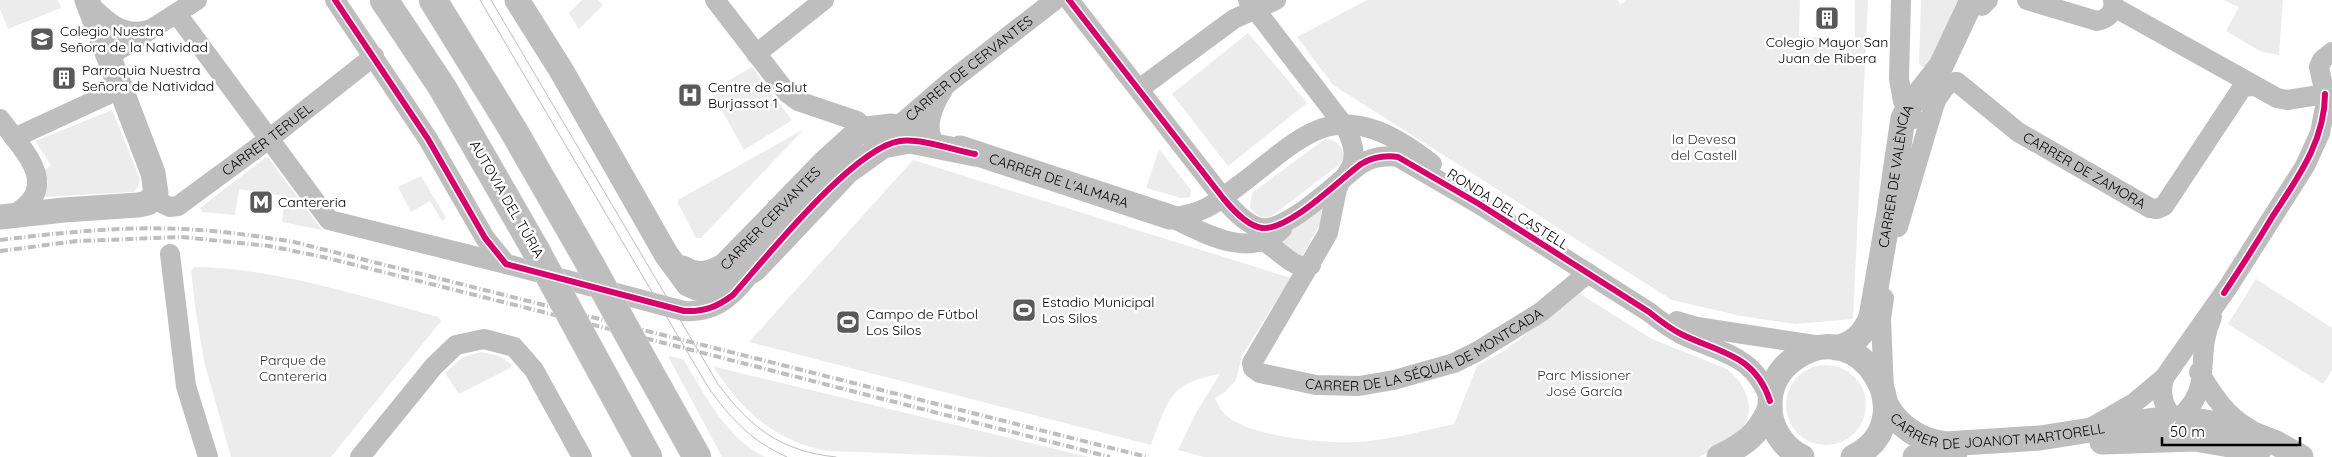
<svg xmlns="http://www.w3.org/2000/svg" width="2332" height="457" font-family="Quicksand,sans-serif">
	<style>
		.green { fill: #ececec }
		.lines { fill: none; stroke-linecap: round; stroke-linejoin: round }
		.trunk-casing { stroke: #dbdbdb; stroke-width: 29 }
		.minor { stroke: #bebebe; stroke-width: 20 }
		.tertiary { stroke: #bebebe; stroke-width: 25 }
		.trunk { stroke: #bebebe; stroke-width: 28 }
		.tram { stroke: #bebebe; stroke-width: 1 }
		.rail { stroke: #bebebe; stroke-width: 4; stroke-dasharray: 8 2.5 1 2.5; stroke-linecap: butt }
		.trunk-bridge-casing { stroke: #dbdbdb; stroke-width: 29; stroke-linecap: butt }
		.trunk-bridge { stroke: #bebebe; stroke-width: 28 }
		.cycleway-casing { stroke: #fff; stroke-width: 9 }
		.cycleway { stroke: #d6006c; stroke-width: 6 }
		.labels { text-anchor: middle; stroke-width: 5; stroke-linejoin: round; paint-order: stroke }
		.poi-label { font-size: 14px; fill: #000; stroke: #fff; text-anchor: start }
		.street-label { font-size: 14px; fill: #000; stroke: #fff }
		.park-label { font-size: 14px; fill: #333; stroke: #fff }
	</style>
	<rect width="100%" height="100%" fill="#fff"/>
	<!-- green -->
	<g class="green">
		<polygon points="0,0 58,0 61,8 8,29 0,9"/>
		<polygon points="582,0 598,0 603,5 579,29 569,13"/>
		<polygon points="1367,0 1618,0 1620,5 1627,0 1800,0 1799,36 1855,40 1855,0 1868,0 1853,319 1796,324 1741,316 1672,300 1333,85 1297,37"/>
		<polygon points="1921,0 1958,0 1929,64 1923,67 1919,63"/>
		<polygon points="2223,0 2283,0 2279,55 2262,52 2226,31 2239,7"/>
		<polygon points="1248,33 1307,103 1228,166 1172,94"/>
		<polygon points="752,67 792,120 744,150 711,91"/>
		<polygon points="112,110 140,179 138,187 133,192 44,197 48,182 44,171 51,165 35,141"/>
		<polygon points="804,129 701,238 696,238 678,203 678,200"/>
		<path d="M 1325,139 C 1337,140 1341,145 1344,156 L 1340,164 L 1273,215 C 1263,220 1256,216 1250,207 L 1252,193 Z"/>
		<polygon points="1159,149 1191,190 1190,197 1181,198 1146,188"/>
		<polygon points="266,157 269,159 322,230 282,222 285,196 239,189 235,215 202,212 200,208"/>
		<path d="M 913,160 L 1291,278 L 1242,355 L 1236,380 L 1225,392 L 1215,398 C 1219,407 1223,414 1231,419 C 1257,437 1326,444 1357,442 C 1390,440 1422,431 1454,424 L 1477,366 L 1504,351 L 1579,293 L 1652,339 L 1727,369 C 1737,377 1743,385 1747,397 C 1757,431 1724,443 1699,457 L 1204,457 L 1178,450 L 1196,413 L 1220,374 C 1168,383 1169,400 1151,445 L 749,342 Z"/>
		<polygon points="421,176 446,218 442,221 430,201 411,212 398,187"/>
		<polygon points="1328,202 1331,204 1301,258 1277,241"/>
		<path d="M 194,267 C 271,267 364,297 439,317 L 441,321 L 331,457 L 231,457 L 204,361 L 196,313 L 191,271 Z"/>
		<polygon points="2256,279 2332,328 2332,370 2323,384 2228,324"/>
		<polygon points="481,352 499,356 512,365 510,368 459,394 445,373 463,357"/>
		<path d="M 668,356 L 683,359 C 705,395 726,438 765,457 L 722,457 Z"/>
		<circle cx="1826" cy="405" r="40"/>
		<path d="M 713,366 L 724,369 L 1089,457 L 988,457 L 829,451 C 776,443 741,410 713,366 Z"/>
	</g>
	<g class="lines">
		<!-- trunk casing -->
		<g class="trunk-casing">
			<g id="trunk">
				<polyline points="384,0 442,87 535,249"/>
				<polyline points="433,0 512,128 590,264"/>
				<polyline points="581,334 648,457"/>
				<polyline points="636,348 697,457"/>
			</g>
		</g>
		<!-- minor -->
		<g class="minor">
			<path d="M 335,0 L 428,139 L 485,238 L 506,264 L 684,311 C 712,313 729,300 746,279"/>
			<polyline points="715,0 787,93 798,101 857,121 867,129"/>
			<path d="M 1069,0 L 1223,198 C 1232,209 1247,226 1262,228 C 1289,231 1339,180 1361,164 C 1373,157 1384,155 1398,157 L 1479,204 L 1649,312 C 1659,320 1669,328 1681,334 C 1719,353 1755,354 1770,401"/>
			<path d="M 1248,0 L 1346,128 C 1354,145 1358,160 1346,175"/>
			<polyline points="1901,0 1899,79 1903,101 1914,119"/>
			<path d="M 2027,0 L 2097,21 C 2108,19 2115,12 2113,0"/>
			<path d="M 90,5 C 107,22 123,37 149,30"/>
			<polyline points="1982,6 1988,0"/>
			<polyline points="2114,7 2277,98 2287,100 2332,93"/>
			<polyline points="177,14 329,220 506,264"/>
			<polyline points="756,54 824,0"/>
			<polyline points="109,56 197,0"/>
			<polyline points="1139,89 1234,19 1276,0"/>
			<path id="s1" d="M 1938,97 C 1944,89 1947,82 1957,82 L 2018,132 L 2150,208 L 2157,209 L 2164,206 L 2240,91 L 2243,87 L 2253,86"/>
			<path d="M 0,119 C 24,152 64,187 11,216"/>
			<path id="s2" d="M 884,125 L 898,125 L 903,122 L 947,84 L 1055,0"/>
			<polyline points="14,138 120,89"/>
			<path d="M 938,146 C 921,133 933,105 943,90"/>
			<path id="s3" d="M 1341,180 L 1337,189 L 1328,233 L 1252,363 L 1253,368 L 1260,373 L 1316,385 L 1359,386 L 1394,380 L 1454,363 L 1478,351 L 1541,312 L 1588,273"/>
			<path id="s4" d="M 153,199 L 170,207 L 178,206 L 269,139 L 374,56"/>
			<path d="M 1170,217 C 1201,215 1215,204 1238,186 C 1262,169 1286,145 1313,132 C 1356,111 1399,138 1432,164"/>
			<path d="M 1170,217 C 1202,232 1250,261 1282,229"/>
			<polyline points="1898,227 1934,106 1942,86"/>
			<path d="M 1263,241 C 1277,248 1291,267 1307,267 L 1311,265"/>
			<polyline points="170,254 186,386 208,457"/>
			<polyline points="1884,298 1881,319 1884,391"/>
			<polyline points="1677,321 1697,327 1828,347"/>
			<path d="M 2199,372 C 2213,395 2226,416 2250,429"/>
			<path d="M 2164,378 C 2158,400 2167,413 2183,428"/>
			<path d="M 2170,425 C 2219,390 2192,363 2212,317"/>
			<polyline points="2094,426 2134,403 2164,378 2228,287 2305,166 2320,133 2325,107 2325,94 2319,67 2322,60 2332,52"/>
			<polyline points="360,457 434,366 456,345 484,339 514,347 534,370 582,457"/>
		</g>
		<!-- tertiary -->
		<g class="tertiary">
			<polyline points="517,0 561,70 666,254 688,284 697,288 706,290 725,287 755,269 848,171 883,146 910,141 975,154"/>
			<path id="s5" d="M 960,148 L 1170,217"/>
			<polyline points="0,217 64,210 138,205 148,203 156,193 153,173 87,0"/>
			<path id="s6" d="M 683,268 C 696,278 713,273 725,265 L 825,162 L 856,134 L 867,129 L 891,126 L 921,133"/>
			<path id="s7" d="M 1837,348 C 1855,343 1864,334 1871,317 L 1889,213 L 1903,118 L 1908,108 L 1941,66 L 1972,0"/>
			<path id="s8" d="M 1885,402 C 1897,426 1920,441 1946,444 L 2040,438 L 2154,420 L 2200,421 L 2235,427 L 2276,443 L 2301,457"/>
			<polyline points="2102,442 2195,439 2259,450"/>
			<path d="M 1719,457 C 1745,444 1758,435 1770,408"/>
			<path d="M 1802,457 C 1782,447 1769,426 1770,404 C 1770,386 1779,369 1794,359 C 1860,310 1927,421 1853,457"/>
			<polyline points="1915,457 1955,453"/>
		</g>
		<!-- trunk -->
		<use href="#trunk" class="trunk"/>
		<!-- tram -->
		<g class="tram">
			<path d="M 480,0 L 708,387 C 730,418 751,441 787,457"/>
			<path d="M 491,0 L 718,384 C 751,428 780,451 836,457"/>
		</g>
		<!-- rail -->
		<g class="rail">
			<path d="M 0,240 C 66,232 133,225 199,230 C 231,232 263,237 294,242 L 1147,457"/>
			<polyline points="0,251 77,241 182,237 269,246 323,257 531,309 1110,457"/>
		</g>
		<!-- trunk-bridge casing -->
		<g class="trunk-bridge-casing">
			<g id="trunk-bridge">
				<polyline points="535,249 581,334"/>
				<polyline points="590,264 636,348"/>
			</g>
		</g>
		<!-- trunk-bridge -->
		<use href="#trunk-bridge" class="trunk-bridge"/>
		<!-- cycleway casing -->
		<g class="cycleway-casing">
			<g id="cycleway">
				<path d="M 335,0 L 428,139 L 485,238 L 506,264 L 684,311 C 704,312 717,307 733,295 C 766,258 853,148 900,141 C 920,138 954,150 975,154"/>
				<path d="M 1069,0 L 1223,198 C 1232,209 1247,226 1262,228 C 1289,231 1339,180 1361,164 C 1373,157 1384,155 1398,157 L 1479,204 L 1649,312 C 1659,320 1669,328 1681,334 C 1719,353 1755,354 1770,401"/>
				<path d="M 2224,293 C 2240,269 2256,244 2271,219 C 2296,180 2325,142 2325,94"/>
			</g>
		</g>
		<!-- cycleway -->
		<use href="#cycleway" class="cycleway"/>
	</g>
	<!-- icons -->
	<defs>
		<g id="building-square" transform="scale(1.25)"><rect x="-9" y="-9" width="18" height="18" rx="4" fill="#595959" stroke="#fff"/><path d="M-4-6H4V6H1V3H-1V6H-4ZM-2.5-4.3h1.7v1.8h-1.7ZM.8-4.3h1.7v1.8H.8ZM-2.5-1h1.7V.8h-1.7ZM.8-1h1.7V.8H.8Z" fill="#fff"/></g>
		<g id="school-square" transform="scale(1.25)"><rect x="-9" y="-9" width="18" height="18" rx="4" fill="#595959" stroke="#fff"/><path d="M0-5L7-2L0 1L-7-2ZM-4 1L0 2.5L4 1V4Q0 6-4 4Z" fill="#fff"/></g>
		<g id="hospital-square" transform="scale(1.25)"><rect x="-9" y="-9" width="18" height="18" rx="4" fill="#595959" stroke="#fff"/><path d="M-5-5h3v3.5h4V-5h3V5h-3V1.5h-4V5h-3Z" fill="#fff"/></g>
		<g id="metro-square" transform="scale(1.25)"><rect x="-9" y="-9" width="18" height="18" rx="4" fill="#595959" stroke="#fff"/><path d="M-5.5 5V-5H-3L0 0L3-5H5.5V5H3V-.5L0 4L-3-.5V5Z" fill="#fff"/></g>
		<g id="stadium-square" transform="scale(1.25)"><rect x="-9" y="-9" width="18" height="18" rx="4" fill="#595959" stroke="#fff"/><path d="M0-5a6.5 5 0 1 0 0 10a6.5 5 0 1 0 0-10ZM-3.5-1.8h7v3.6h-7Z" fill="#fff"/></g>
	</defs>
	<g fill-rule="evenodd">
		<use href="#building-square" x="1827" y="18"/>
		<use href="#school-square" x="42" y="39"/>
		<use href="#building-square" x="64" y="78"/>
		<use href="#hospital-square" x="690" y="95"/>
		<use href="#metro-square" x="261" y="202"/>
		<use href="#stadium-square" x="1024" y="310"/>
		<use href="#stadium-square" x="848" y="322"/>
	</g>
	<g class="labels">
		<!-- poi labels -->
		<g class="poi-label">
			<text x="60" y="36">Colegio Nuestra<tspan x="60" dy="16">Señora de la Natividad</tspan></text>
			<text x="1827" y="47" text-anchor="middle">Colegio Mayor San<tspan x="1827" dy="16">Juan de Ribera</tspan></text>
			<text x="82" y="75">Parroquia Nuestra<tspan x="82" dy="16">Señora de Natividad</tspan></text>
			<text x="708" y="92">Centre de Salut<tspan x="708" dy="16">Burjassot 1</tspan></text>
			<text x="278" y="207">Cantereria</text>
			<text x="1042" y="307">Estadio Municipal<tspan x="1042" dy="16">Los Silos</tspan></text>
			<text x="866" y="319">Campo de Fútbol<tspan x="866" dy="16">Los Silos</tspan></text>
		</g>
		<!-- street labels -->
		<g class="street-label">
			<text dy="5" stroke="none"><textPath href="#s2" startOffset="105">CARRER DE CERVANTES</textPath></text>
			<text dy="5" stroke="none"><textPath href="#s4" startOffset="138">CARRER TERUEL</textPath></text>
			<text dy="5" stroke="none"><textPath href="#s1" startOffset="181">CARRER DE ZAMORA</textPath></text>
			<text dy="5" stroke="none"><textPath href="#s5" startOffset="104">CARRER DE L'ALMARA</textPath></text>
			<text dy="5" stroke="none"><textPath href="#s7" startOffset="191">CARRER DE VALÈNCIA</textPath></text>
			<text transform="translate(507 199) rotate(60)" y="5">AUTOVIA DEL TÚRIA</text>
			<text transform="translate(1508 209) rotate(32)" y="5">RONDA DEL CASTELL</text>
			<text dy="5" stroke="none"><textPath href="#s6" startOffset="110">CARRER CERVANTES</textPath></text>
			<text dy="5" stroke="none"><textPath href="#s3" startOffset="392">CARRER DE LA SÉQUIA DE MONTCADA</textPath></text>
			<text dy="5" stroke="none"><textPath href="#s8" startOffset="126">CARRER DE JOANOT MARTORELL</textPath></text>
		</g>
		<!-- park labels -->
		<g class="park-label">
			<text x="1704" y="144">la Devesa<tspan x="1704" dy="16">del Castell</tspan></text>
			<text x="293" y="365">Parque de<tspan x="293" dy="16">Cantereria</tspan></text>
			<text x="1584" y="380">Parc Missioner<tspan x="1584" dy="16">José García</tspan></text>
		</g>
	</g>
	<!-- scale -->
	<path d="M2162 437v8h138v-8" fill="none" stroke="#000000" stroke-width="2.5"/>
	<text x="2170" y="437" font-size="15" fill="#000000" stroke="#ffffff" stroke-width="4" paint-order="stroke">50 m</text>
</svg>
